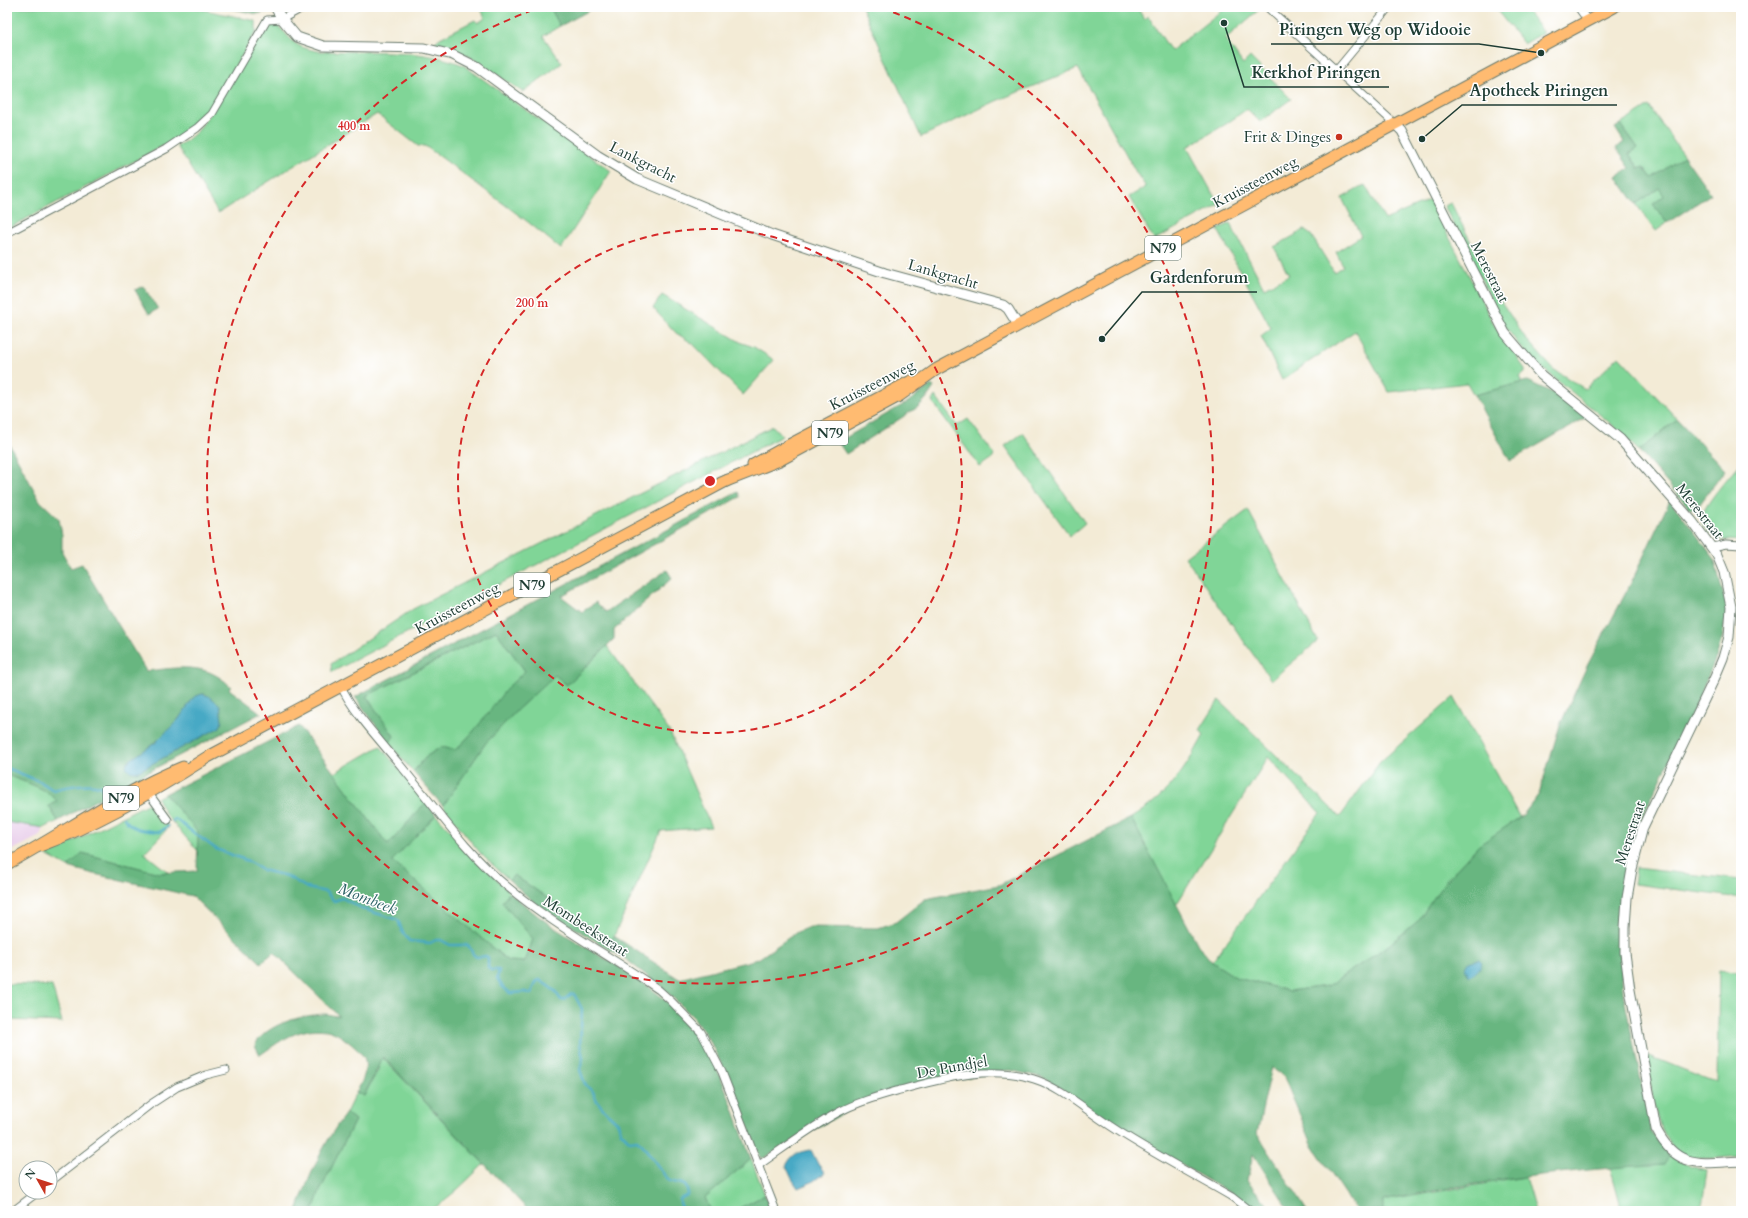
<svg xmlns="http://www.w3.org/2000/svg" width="1748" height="1218" font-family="Cardo,serif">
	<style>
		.built { fill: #ead1ec }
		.green { fill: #80d597; stroke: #508966 }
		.forest { fill: #68b680; stroke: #447a5a; fill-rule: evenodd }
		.water { fill: #46a9c5; stroke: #32737c }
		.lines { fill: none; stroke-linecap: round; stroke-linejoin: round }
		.stream { stroke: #46a9c5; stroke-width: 2.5 }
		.minor-casing { stroke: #697a6d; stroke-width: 9 }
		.tertiary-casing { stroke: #697a6d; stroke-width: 11 }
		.primary-casing { stroke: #697a6d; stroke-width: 13 }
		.minor { stroke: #fff; stroke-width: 7 }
		.tertiary { stroke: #fff; stroke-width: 9 }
		.primary { stroke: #ffbb71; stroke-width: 11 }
		.ring { fill: none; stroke: #d62828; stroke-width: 2; stroke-dasharray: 7 5 }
		.poi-dot { fill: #c8321e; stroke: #fff; stroke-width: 1.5 }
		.labels { text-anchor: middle; stroke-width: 3; stroke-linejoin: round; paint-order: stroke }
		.shield { fill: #fff; stroke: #627771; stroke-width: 1 }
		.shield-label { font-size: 14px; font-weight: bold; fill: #1f3d34 }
		.poi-label { font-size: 15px; fill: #1f3d34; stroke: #fff; text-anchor: end }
		.street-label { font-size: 15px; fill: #1f3d34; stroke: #fff }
		.water-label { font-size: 16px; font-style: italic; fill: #2d6367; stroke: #fff }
		.centre { fill: #d62828; stroke: #fff; stroke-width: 2 }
		.ring-label { font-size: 12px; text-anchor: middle; font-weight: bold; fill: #d62828; stroke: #fff; stroke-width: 3; stroke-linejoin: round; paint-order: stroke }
		.leader { fill: none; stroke: #1f3d34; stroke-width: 1.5 }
		.callout-dot { fill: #1f3d34; stroke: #fff; stroke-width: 1.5 }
		.callout-label { font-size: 16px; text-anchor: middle; font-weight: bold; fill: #1f3d34; stroke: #fff; stroke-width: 3; stroke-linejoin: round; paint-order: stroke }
	</style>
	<rect width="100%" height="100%" fill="#fff"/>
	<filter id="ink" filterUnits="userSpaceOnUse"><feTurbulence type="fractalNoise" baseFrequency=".025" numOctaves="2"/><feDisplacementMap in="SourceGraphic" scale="8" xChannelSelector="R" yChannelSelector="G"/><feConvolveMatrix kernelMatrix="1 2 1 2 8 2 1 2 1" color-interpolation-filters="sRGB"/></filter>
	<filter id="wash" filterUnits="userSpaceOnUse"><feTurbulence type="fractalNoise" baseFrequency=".012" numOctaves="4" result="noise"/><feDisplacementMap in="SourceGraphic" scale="16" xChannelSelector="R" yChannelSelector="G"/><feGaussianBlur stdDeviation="0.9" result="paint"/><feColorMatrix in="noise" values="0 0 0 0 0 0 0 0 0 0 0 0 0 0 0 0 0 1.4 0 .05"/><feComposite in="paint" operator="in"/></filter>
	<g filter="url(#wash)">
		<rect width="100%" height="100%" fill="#f3ebd6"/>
		<!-- built -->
		<polygon class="built" points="7,822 44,828 40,836 7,853"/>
		<!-- green -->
		<g class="green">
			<polygon points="7,7 191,7 256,21 256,32 209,111 195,125 172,141 7,229"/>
			<polygon points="485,7 550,7 560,26 543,36 562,63 523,92 467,55 434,43 440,38 475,20 478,23 485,18 481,9"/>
			<polygon points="862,7 1137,7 1144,19 1148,16 1171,51 1226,7 1260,7 1261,8 1225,39 1243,64 1250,57 1291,99 1260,122 1247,109 1226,124 1187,147 1219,205 1154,240 1129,197 1146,187 1137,174 1078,68 996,101 921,137"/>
			<polygon points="1494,7 1524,7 1543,33 1524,44"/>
			<path d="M 270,25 C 282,24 286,37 295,43 C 301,48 309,49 316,51 C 364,53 418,47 463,65 L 611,171 L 561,249 L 528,222 L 442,158 L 425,146 L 418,146 L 377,114 L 218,213 L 177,146 L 186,141 L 198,131 L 266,28 Z"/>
			<polygon points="1649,106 1684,156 1652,178 1644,167 1640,169 1629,154 1638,148 1621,124"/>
			<polygon points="1365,185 1385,220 1430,200 1495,326 1525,369 1525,373 1520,377 1521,383 1474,395 1467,383 1389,392 1355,331 1282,380 1261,336 1271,328 1218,230 1230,223 1264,288 1289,275 1274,247 1304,230 1311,235 1334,272 1343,266 1336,252 1361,236 1342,198"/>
			<polygon points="1659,188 1665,196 1653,204 1667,223 1656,231 1636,204"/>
			<polygon points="1451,203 1502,303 1526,339 1553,369 1585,389 1619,356 1677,419 1639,451 1610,423 1536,363 1518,344 1502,321 1444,206"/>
			<polygon points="662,295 742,343 754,347 774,360 743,395 692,343 676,333 653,308"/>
			<polygon points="935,396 957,426 968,419 994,454 993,458 980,467 932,401"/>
			<polygon points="773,426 782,436 332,672 331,664 413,609"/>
			<polygon points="1023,433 1085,523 1070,536 1005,446"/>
			<path d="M 1741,463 L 1741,541 C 1734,540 1726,541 1719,539 C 1711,536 1699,525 1702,516 C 1706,502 1731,474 1741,463 Z"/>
			<polygon points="1248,510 1318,641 1271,680 1185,557"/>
			<path d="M 496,631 L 525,671 C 500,695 482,727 455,750 L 441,747 L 427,756 L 413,772 L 389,743 L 394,736 L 366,696 Z"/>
			<polygon points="607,646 670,732 711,827 661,831 614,936 610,941 514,875 509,880 481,854 443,806 485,744 518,709 555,674 567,685"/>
			<path d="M 1454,697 L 1520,818 L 1478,846 L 1444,883 L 1418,921 L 1385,948 L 1328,986 L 1289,991 L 1237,978 L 1212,962 L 1320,813 L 1268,757 L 1176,905 L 1131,818 C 1167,796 1184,772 1204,735 L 1200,730 L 1219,700 L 1340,817 L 1380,762 Z"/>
			<polygon points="380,746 426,802 388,845 334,773"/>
			<path d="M 7,775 C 23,782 46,787 57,801 L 49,806 L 58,821 L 44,828 L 7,822 Z"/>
			<polygon points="165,794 198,832 198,851 166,815 157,798"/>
			<polygon points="149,803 169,827 144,853 168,872 159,873 82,853 68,867 46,855"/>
			<polygon points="436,815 509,892 502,902 533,939 525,962 508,961 391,861"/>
			<polygon points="1636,868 1741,880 1741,898 1634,884"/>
			<path d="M 1719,970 L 1741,973 L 1741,1156 C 1724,1157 1705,1161 1688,1156 C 1652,1146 1652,1085 1647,1055 L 1717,1083 Z"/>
			<polygon points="7,984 52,986 62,1022 7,1020"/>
			<polygon points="382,1057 484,1164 457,1190 431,1211 313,1211 319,1193 355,1120 346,1113 356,1092 364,1096 378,1070"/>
			<polygon points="1670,1156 1692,1167 1707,1170 1702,1206 1677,1206 1677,1211 1622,1211 1610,1167 1664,1164"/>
			<polygon points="751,1159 765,1195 734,1211 711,1211 705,1198"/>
			<polygon points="1525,1177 1535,1211 1383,1211 1382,1201"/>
		</g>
		<!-- forest -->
		<g class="forest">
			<polygon points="224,7 271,7 271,8 269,11 257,14"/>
			<polygon points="550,7 589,7 590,10 560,26"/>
			<polygon points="1621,124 1638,148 1629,154 1639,169 1643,167 1652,178 1684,156 1711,194 1667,223 1653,204 1664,196 1659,188 1636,204 1617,177 1630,168 1616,148 1624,142 1615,128"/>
			<polygon points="143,286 158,309 149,314 135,290"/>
			<polygon points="1527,381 1564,398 1587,417 1510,461 1474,395"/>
			<path d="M 931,385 L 934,387 C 929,395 925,401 918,407 L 846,454 L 838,442 L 908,402 Z"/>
			<polygon points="1677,419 1725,470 1697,508 1690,509 1639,451"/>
			<path d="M 7,440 L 40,501 L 59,519 L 62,535 L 62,552 L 71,568 L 82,564 L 146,671 C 178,668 206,661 231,687 L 229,689 L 261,713 L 142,775 L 58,821 L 49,806 L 57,801 C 46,787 23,782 7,775 ZM 202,694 L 205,694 L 220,705 L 222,722 L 220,727 L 139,771 L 132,772 L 127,762 C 149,748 168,734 183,713 C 189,705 191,697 202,694 Z"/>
			<path d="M 738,492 L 740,497 L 561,596 L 582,612 L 596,602 L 606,612 L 667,570 L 672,578 L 614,630 L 614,639 L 567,685 L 555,675 L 518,709 L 485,744 L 443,806 L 413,772 L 427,756 L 441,747 L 455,750 C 477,731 491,707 509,686 C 514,681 520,676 525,671 L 496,631 L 366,696 L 394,736 L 389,743 L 355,697 Z"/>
			<path d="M 1670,500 L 1714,558 L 1727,608 L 1723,635 L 1716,658 L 1691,716 L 1635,832 L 1624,879 L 1618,927 L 1623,992 L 1651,1131 L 1670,1156 L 1665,1164 C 1570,1170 1475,1181 1383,1201 L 1383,1211 L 1357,1211 L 1313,1146 L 1283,1075 L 1272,1067 L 1257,1133 L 1307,1211 L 1290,1211 L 1253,1154 L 1247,1181 L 1273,1211 L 1255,1211 L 1242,1200 L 1116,1127 L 1053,1083 L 1041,1077 L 1009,1070 L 879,1093 L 764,1158 L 760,1157 L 733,1089 L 711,1043 L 694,1018 L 665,990 L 627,960 L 538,906 L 509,880 L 514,875 L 610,941 L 614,936 L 679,979 L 758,959 L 797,932 L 809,927 L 878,928 L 896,922 L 925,899 L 999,885 L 1131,818 L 1198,945 L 1212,962 L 1237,978 L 1289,991 L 1328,986 L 1385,948 L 1418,921 L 1444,883 L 1478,846 L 1523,815 L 1539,794 L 1560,725 L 1587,666 L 1631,583 Z"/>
			<path d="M 299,726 L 388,845 L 426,802 L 436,815 L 392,861 L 508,961 L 525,962 L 533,939 L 502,902 L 509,892 C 522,903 535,914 549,924 C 600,959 663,984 699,1037 C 723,1073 736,1118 751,1159 L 705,1198 L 711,1211 L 529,1211 L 383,1057 L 364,1096 L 356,1092 C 362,1083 367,1072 365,1060 C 363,1052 341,1035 333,1032 C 328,1029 315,1029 309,1030 C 290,1033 276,1044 260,1055 L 255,1045 C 266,1024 302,1015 324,1014 C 329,1014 334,1016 339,1016 L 274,952 L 261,963 L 192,896 L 90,873 L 68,867 L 82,853 L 159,873 L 197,871 L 198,832 L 165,794 Z"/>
			<path d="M 346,1113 L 355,1120 L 319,1193 L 313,1211 L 297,1211 C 309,1176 323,1143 346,1113 Z"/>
			<polygon points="765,1195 771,1211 734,1211"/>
		</g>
		<!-- water -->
		<g class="water">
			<path d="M 202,694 L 209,696 L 220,705 L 222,722 L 220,727 L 139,771 C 133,773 129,772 126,766 L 127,762 L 155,743 L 178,720 L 194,697 Z"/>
			<path d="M 1479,959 L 1482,962 C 1480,970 1476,973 1469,976 L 1465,968 L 1468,962 Z"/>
			<path d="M 811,1150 L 818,1164 L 825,1173 L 812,1182 L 798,1188 L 792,1179 L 786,1166 C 792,1154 797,1152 811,1150 Z"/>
		</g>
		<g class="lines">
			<!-- stream -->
			<g class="stream">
				<path d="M 7,768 L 41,782 L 53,790 C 63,787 89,782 99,786 C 102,788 106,792 109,794"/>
				<path d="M 124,818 C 132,831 145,830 160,832 L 168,826"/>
				<path d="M 173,821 L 175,819 L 216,849 L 248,861 L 262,870 L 287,876 L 307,888 L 326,892 L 334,901 L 342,898 L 363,909 L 398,920 L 402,931 L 409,941 L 430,943 L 436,940 L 441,940 L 450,945 L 468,945 C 475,955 471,959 486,956 L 488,958 L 488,968 L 491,970 L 499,970 L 497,978 L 502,986 L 510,993 L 526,992 L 531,994 L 537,981 L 540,980 L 555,991 L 561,1000 L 564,1000 L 571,994 L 574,994 L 582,1009 L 580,1044 L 583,1058 L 580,1070 L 585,1084 L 593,1092 L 597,1101 L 605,1111 L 618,1123 L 621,1132 L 630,1141 L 637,1140 L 642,1144 L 668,1180 C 676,1185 690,1180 687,1195 L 680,1199 L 680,1204 L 684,1211"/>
			</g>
		</g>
	</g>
	<g filter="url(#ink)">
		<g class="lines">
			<!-- minor casing -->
			<g class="minor-casing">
				<g id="minor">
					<polyline points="1267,7 1395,124"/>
					<polyline points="1578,7 1588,21"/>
					<polyline points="1336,71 1389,7"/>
					<polyline points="7,233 166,149 197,128 212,114 267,20 282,19 304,7"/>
					<polyline points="1712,547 1726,544 1741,545"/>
					<path d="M 341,686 C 352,711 383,744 401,766 C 435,807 467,854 509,888 C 556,927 609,955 659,990 L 671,1001 L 701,1032 L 722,1072 L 776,1211"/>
					<polyline points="147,791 168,820"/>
					<path d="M 759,1165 C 785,1147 810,1128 837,1113 C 857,1102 879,1096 900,1090 C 942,1079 991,1064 1034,1079 C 1062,1088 1084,1109 1109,1125 C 1148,1151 1191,1173 1232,1197 L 1250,1211"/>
					<polyline points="50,1182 151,1104 177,1087 206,1075 226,1070"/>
					<polyline points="13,1211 38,1192"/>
				</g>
			</g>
			<!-- tertiary casing -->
			<g class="tertiary-casing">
				<g id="tertiary">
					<polyline points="275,7 282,19 297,37 323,46 424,48 453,55 477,67 597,155 637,179 772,235 885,273 1003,305 1008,309 1018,325"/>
					<path d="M 1395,124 L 1402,131 L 1505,333 L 1541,375 L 1620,439 L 1692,521 L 1717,555 L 1724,572 L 1731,607 L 1729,637 L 1723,658 L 1715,677 L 1643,827 L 1632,869 L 1627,898 L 1625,927 L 1625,953 L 1630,990 L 1656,1129 C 1677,1170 1701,1163 1741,1161"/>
				</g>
			</g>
			<!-- primary casing -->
			<g class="primary-casing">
				<g id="primary">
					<polyline points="753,465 791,444 911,381"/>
					<polyline points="721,483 780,460 899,396 937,369 1614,7"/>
					<path d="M 40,846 C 99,823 153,792 206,758 L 728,480"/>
					<path d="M 7,864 C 66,832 121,792 183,767"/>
				</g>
			</g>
			<!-- minor -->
			<use href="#minor" class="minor"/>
			<!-- tertiary -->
			<use href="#tertiary" class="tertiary"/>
			<!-- primary -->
			<use href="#primary" class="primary"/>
		</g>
	</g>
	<!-- distance rings -->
	<g class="ring">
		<circle cx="710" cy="481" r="252"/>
		<path d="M882 8A503 503 0 1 1 538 8"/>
	</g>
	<!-- markers -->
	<circle class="poi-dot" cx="1339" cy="137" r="4"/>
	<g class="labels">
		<!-- shield labels -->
		<g class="shield">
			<rect x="1145" y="236" width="36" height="24" rx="3"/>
			<rect x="812" y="421" width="36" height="24" rx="3"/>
			<rect x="514" y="573" width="36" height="24" rx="3"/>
			<rect x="103" y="786" width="36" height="24" rx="3"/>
		</g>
		<g class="shield-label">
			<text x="1163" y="253">N79</text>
			<text x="830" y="438">N79</text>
			<text x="532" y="590">N79</text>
			<text x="121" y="803">N79</text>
		</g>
		<!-- poi labels -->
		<g class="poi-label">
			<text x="1331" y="142">Frit &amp; Dinges</text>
		</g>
		<!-- street labels -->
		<g class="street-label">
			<text transform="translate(643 162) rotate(27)" y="5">Lankgracht</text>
			<text transform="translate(1255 182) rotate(-28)" y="5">Kruissteenweg</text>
			<text transform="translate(1490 272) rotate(63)" y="5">Merestraat</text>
			<text transform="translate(943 274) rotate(16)" y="5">Lankgracht</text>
			<text transform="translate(872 385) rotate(-27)" y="5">Kruissteenweg</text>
			<text transform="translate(1700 511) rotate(51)" y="5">Merestraat</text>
			<text transform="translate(457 608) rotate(-28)" y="5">Kruissteenweg</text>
			<text transform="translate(1630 833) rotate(-72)" y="5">Merestraat</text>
			<text transform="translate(586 926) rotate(33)" y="5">Mombeekstraat</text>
			<text transform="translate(952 1067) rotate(-10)" y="5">De Pundjel</text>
		</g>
		<!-- water labels -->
		<g class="water-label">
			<text transform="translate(368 898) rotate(21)" y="6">Mombeek</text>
		</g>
	</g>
	<circle cx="710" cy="481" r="6" class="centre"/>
	<g class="ring-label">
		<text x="354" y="130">400 m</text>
		<text x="532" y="307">200 m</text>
	</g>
	<!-- callouts -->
	<path class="leader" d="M1541 53L1479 44H1271M1224 23L1244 87H1389M1422 139L1462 105H1617M1102 339L1142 292H1257"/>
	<g class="callout-dot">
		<circle cx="1541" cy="53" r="4"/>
		<circle cx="1224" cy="23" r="4"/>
		<circle cx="1422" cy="139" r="4"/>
		<circle cx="1102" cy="339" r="4"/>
	</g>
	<g class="callout-label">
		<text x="1375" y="35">Piringen Weg op Widooie</text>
		<text x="1316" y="78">Kerkhof Piringen</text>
		<text x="1539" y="96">Apotheek Piringen</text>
		<text x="1199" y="283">Gardenforum</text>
	</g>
	<!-- margin -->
	<rect width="1748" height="1218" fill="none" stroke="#fff" stroke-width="24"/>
	<!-- north arrow -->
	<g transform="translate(38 1180) rotate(309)"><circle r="19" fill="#ffffff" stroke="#a5b1ae"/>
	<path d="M0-3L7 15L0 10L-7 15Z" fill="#c8321e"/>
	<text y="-6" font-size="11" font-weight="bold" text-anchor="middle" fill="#1f3d34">N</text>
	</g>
</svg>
